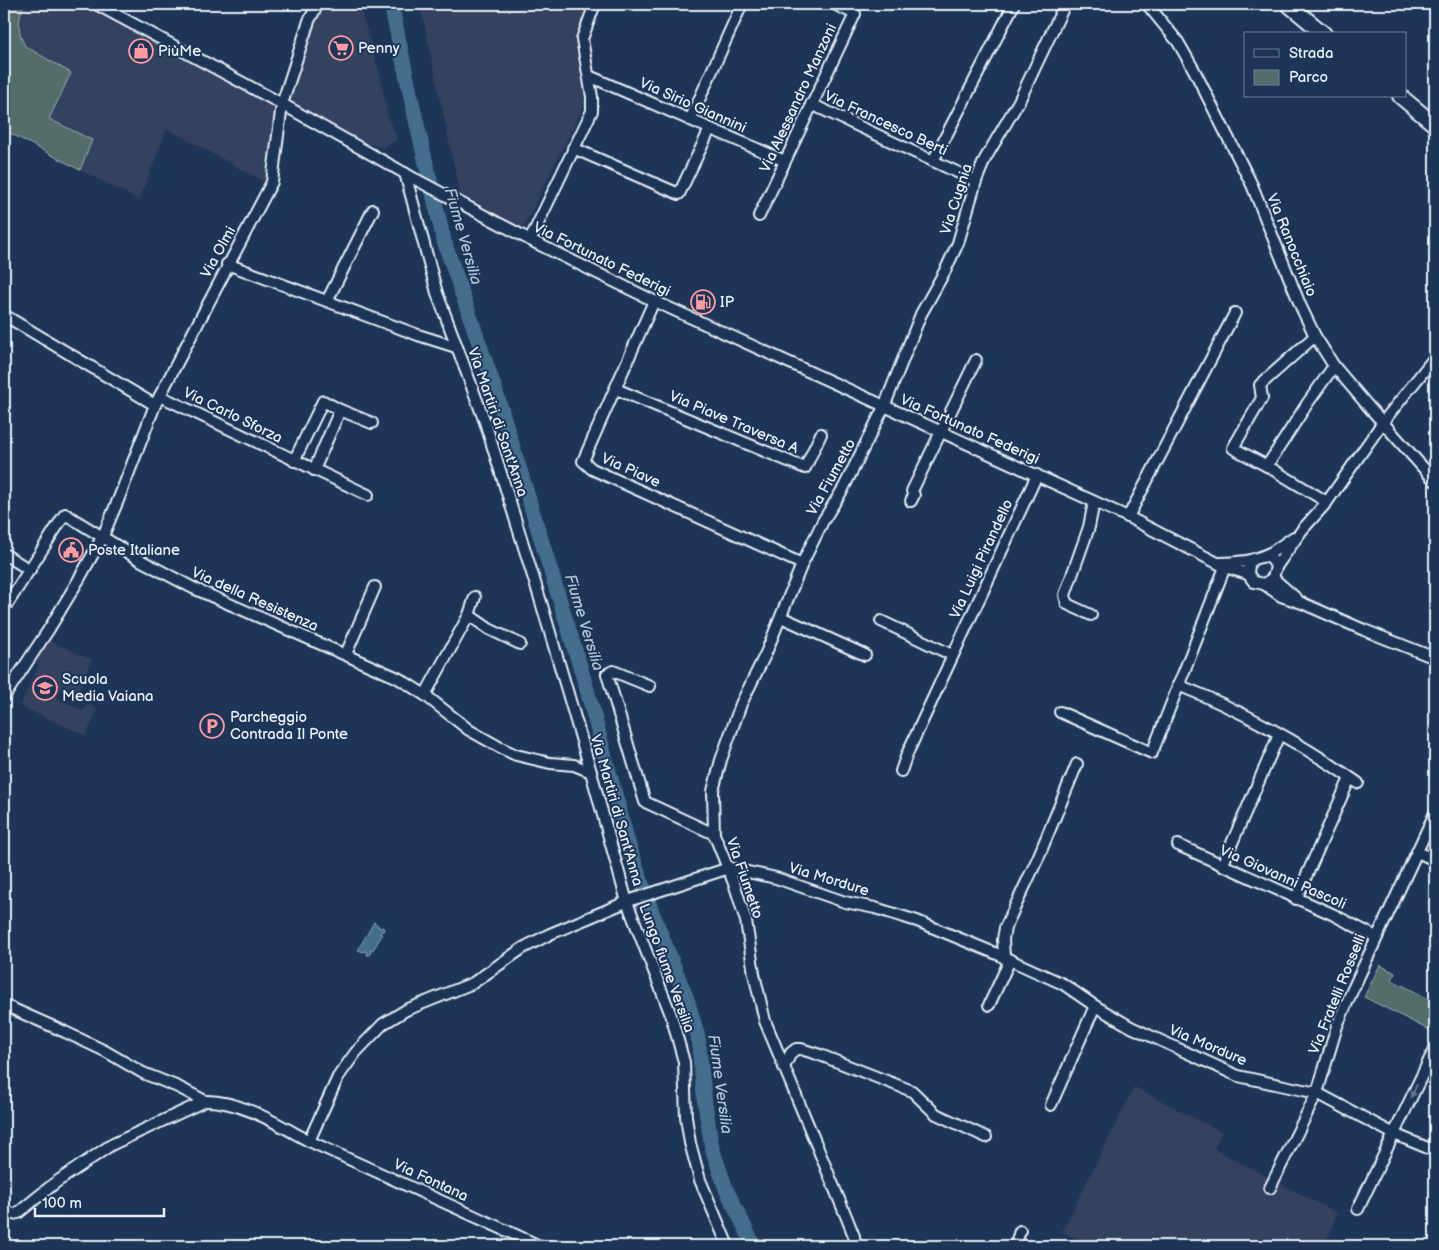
<svg xmlns="http://www.w3.org/2000/svg" width="1439" height="1250" font-family="'Balsamiq Sans',sans-serif">
	<style>
		.built { fill: #33425e }
		.green { fill: #536d6a; stroke: #9eafb1 }
		.water { fill: #456d8d; stroke: #86a2b8 }
		.lines { fill: none; stroke-linecap: round; stroke-linejoin: round }
		.river { stroke: #456d8d; stroke-width: 15 }
		.street-casing { stroke: #e8f1f8; stroke-width: 14 }
		.secondary-casing { stroke: #e8f1f8; stroke-width: 18 }
		.street { stroke: #1d3557; stroke-width: 10 }
		.secondary { stroke: #1d3557; stroke-width: 14 }
		.oneway { fill: #64778f }
		.labels { text-anchor: middle; stroke-width: 4; stroke-linejoin: round; paint-order: stroke }
		.poi-label { font-size: 15px; fill: #e8f1f8; stroke: #1d3557; text-anchor: start }
		.street-label { font-size: 15px; fill: #e8f1f8; stroke: #1d3557 }
		.water-label { font-size: 16px; font-style: italic; fill: #afc3d3; stroke: #1d3557 }
	</style>
	<rect width="100%" height="100%" fill="#1d3557"/>
	<filter id="ink" filterUnits="userSpaceOnUse"><feTurbulence type="fractalNoise" baseFrequency=".02" numOctaves="2"/><feDisplacementMap in="SourceGraphic" scale="10" xChannelSelector="R" yChannelSelector="G"/><feConvolveMatrix kernelMatrix="1 2 1 2 8 2 1 2 1" color-interpolation-filters="sRGB"/></filter>
	<g filter="url(#ink)">
		<!-- built -->
		<g class="built">
			<polygon points="24,4 89,4 277,109 271,164 265,182 167,129 139,200 80,170 92,140 49,119 71,73 25,46 20,38 19,15"/>
			<polygon points="325,4 359,4 381,78 388,118 398,139 383,148 361,141 293,102 291,98 314,27"/>
			<polygon points="420,4 588,4 575,42 585,104 522,230 460,194"/>
			<polygon points="46,639 92,660 78,691 63,685 57,698 83,711 87,704 98,709 86,736 20,706 39,664 36,662"/>
			<polygon points="1134,1087 1222,1132 1214,1149 1337,1213 1325,1246 1094,1246 1062,1232"/>
		</g>
		<!-- green -->
		<g class="green">
			<path d="M 11,4 L 24,4 C 18,18 17,32 25,46 L 71,73 L 49,119 L 92,140 L 80,170 L 4,130 L 4,17 Z"/>
			<polygon points="1380,965 1395,973 1392,980 1435,1002 1435,1028 1433,1032 1364,997"/>
		</g>
		<!-- water -->
		<polygon class="water" points="374,922 378,925 379,928 383,927 384,930 380,933 382,935 373,950 370,950 371,953 369,955 367,955 366,951 363,952 358,950"/>
		<g class="lines">
			<!-- river -->
			<polyline class="river" points="391,4 415,116 444,241 496,392 586,686 629,846 652,912 687,999 698,1037 705,1104 712,1148 726,1189 754,1246"/>
			<!-- street casing -->
			<g class="street-casing">
				<g id="street">
					<polyline points="96,4 282,104 415,179 538,244 654,301 1128,517 1225,567 1248,574"/>
					<polyline points="1147,4 1178,42 1194,70 1252,185 1301,307 1315,336 1334,366 1368,406 1435,481"/>
					<polyline points="589,76 785,161"/>
					<polyline points="811,104 976,181"/>
					<polyline points="690,120 742,4"/>
					<polyline points="573,148 679,194 710,129"/>
					<polyline points="933,161 1014,4"/>
					<polyline points="405,173 437,293 485,422 541,602 591,772 627,902 671,1015 684,1062 686,1117 690,1143 700,1180 728,1246"/>
					<polyline points="759,216 855,14 834,4"/>
					<polyline points="530,240 592,111 592,97 582,39 595,4"/>
					<polyline points="227,264 418,335 456,347"/>
					<polyline points="327,301 373,210"/>
					<polyline points="654,301 583,461 592,469 802,564"/>
					<polyline points="4,315 155,405"/>
					<polyline points="1315,336 1260,385 1262,398 1233,448 1267,466 1327,502"/>
					<polyline points="616,389 805,468 821,434"/>
					<polyline points="160,396 368,495"/>
					<polyline points="294,461 323,401 340,410 372,423"/>
					<polyline points="1267,466 1307,404 1334,366"/>
					<polyline points="314,470 340,410"/>
					<polyline points="911,501 914,495 912,491 976,360"/>
					<polyline points="1128,517 1235,313"/>
					<polyline points="4,554 30,570"/>
					<polyline points="1263,556 1272,552 1294,537"/>
					<path d="M 1221,563 C 1230,563 1238,562 1246,561 C 1259,559 1269,549 1276,567 L 1273,578 L 1264,584 L 1254,582 L 1248,574 L 1249,564 L 1252,560"/>
					<polyline points="1276,567 1302,530 1327,502 1383,422 1435,357"/>
					<polyline points="1273,578 1297,599"/>
					<polyline points="1264,584 1281,596 1302,603 1364,630 1435,658"/>
					<polyline points="4,601 8,603 65,514 140,560 193,588 398,678 425,695 469,730 501,748 516,755 550,763 574,765 591,772"/>
					<polyline points="469,615 489,629 520,644"/>
					<polyline points="1091,615 1067,604 1065,595 1089,527 1094,502"/>
					<polyline points="781,617 865,655"/>
					<polyline points="881,621 952,655"/>
					<polyline points="346,654 375,587"/>
					<path d="M 1178,685 C 1239,709 1304,745 1358,783"/>
					<polyline points="650,686 613,671 607,674 645,802 714,834"/>
					<polyline points="425,695 469,615 475,597"/>
					<polyline points="4,697 49,629 78,581 103,536 119,498 155,405 272,182 282,104 309,21 318,4"/>
					<polyline points="1060,712 1152,753 1225,567"/>
					<polyline points="901,771 907,754 1037,475"/>
					<polyline points="1178,845 1332,914 1376,937"/>
					<polyline points="1417,852 1435,860"/>
					<polyline points="1222,866 1279,735"/>
					<polyline points="1296,899 1350,778"/>
					<polyline points="1004,958 1003,939 1005,928 1038,858 1077,764"/>
					<polyline points="4,1005 65,1032 105,1051 143,1073 178,1087 205,1101"/>
					<polyline points="989,1005 1010,960"/>
					<polyline points="784,1067 791,1053 796,1049 801,1049 820,1055 912,1091 936,1114 986,1137"/>
					<polyline points="1051,1105 1095,1006"/>
					<polyline points="309,1141 540,1246"/>
					<polyline points="1270,1188 1317,1093 1337,1026 1352,991 1435,813"/>
					<polyline points="1358,1209 1435,1048"/>
					<path d="M 4,1211 L 13,1214 L 18,1213 L 55,1183 L 111,1145 L 205,1101 C 240,1100 279,1125 309,1141 L 338,1077 L 356,1052 L 383,1024 L 406,1010 L 473,983 L 523,948 L 550,934 L 631,900 L 729,868 L 776,878 L 845,902 L 875,908 L 917,921 L 997,954 L 1063,984 L 1095,1006 L 1131,1027 L 1238,1076 L 1317,1093 L 1394,1134 L 1435,1151"/>
					<polyline points="855,1246 854,1236 846,1216 765,1021 754,974 746,921 735,886 714,834 713,791 721,760 741,704 766,653 802,564 823,521 843,489 884,407 921,314 946,269 958,243 976,181 985,159 1019,101 1065,4"/>
					<polyline points="1015,1246 1020,1231"/>
				</g>
			</g>
			<!-- secondary casing -->
			<g class="secondary-casing">
				<g id="secondary">
					<polyline points="1288,4 1324,34"/>
					<polyline points="1400,96 1435,125"/>
				</g>
			</g>
			<!-- street -->
			<use href="#street" class="street"/>
			<!-- secondary -->
			<use href="#secondary" class="secondary"/>
		</g>
		<!-- one-way arrows -->
		<defs><path id="oneway-solid" d="M-6-.8H1V-3.2L6.5 0L1 3.2V.8H-6Z" transform="scale(1.25)"/></defs>
		<use class="oneway" href="#oneway-solid" transform="translate(1414 1091) rotate(116)"/>
	</g>
	<!-- icons -->
	<defs>
		<g id="supermarket-ring" transform="scale(1.25)"><circle r="9.5" fill="#1d3557" stroke="#ff9aa2" stroke-width="1.5"/><path d="M-6-5.5h2.5l.6 2H6L4.5 2H-2.5L-4.4-4H-6ZM-1.5 3.2a1.3 1.3 0 1 0 .1 0ZM3 3.2a1.3 1.3 0 1 0 .1 0Z" fill="#ff9aa2"/></g>
		<g id="shop-ring" transform="scale(1.25)"><circle r="9.5" fill="#1d3557" stroke="#ff9aa2" stroke-width="1.5"/><path d="M-5-2.5h2.3a2.7 3.5 0 0 1 5.4 0H5L5.5 6h-11ZM-1.5-2.5h3a1.5 2.3 0 0 0-3 0Z" fill="#ff9aa2"/></g>
		<g id="fuel-ring" transform="scale(1.25)"><circle r="9.5" fill="#1d3557" stroke="#ff9aa2" stroke-width="1.5"/><path d="M-5.5-6h7V0h2V4h1.3V-2.5L3-4.5l.8-.8L6-3V5H2.5V1h-1V6h-7ZM-4.2-4.7v3.2H.2V-4.7Z" fill="#ff9aa2"/></g>
		<g id="civic-ring" transform="scale(1.25)"><circle r="9.5" fill="#1d3557" stroke="#ff9aa2" stroke-width="1.5"/><path d="M-.6-6.5H3V-4.5H.6V-3L4-1V1h2V6H-6V1h2V-1L-.6-3ZM-1.2 2.5V6h2.4V2.5Z" fill="#ff9aa2"/></g>
		<g id="school-ring" transform="scale(1.25)"><circle r="9.5" fill="#1d3557" stroke="#ff9aa2" stroke-width="1.5"/><path d="M0-5L7-2L0 1L-7-2ZM-4 1L0 2.5L4 1V4Q0 6-4 4Z" fill="#ff9aa2"/></g>
		<g id="parking-ring" transform="scale(1.25)"><circle r="9.5" fill="#1d3557" stroke="#ff9aa2" stroke-width="1.5"/><path d="M-3.5-5.5H1a3.5 3.5 0 0 1 0 7H-1V5.5H-3.5ZM-1-3.4V-.6H.8a1.4 1.4 0 0 0 0-2.8Z" fill="#ff9aa2"/></g>
	</defs>
	<g fill-rule="evenodd">
		<use href="#supermarket-ring" x="341" y="48"/>
		<use href="#shop-ring" x="141" y="51"/>
		<use href="#fuel-ring" x="703" y="302"/>
		<use href="#civic-ring" x="71" y="550"/>
		<use href="#school-ring" x="45" y="688"/>
		<use href="#parking-ring" x="212" y="726"/>
	</g>
	<g class="labels">
		<!-- poi labels -->
		<g class="poi-label">
			<text x="358" y="53">Penny</text>
			<text x="158" y="56">PiùMe</text>
			<text x="720" y="307">IP</text>
			<text x="88" y="555">Poste Italiane</text>
			<text x="62" y="684">Scuola<tspan x="62" dy="17">Media Vaiana</tspan></text>
			<text x="230" y="722">Parcheggio<tspan x="230" dy="17">Contrada Il Ponte</tspan></text>
		</g>
		<!-- street labels -->
		<g class="street-label">
			<text transform="translate(798 98) rotate(-65)" y="5">Via Alessandro Manzoni</text>
			<text transform="translate(693 105) rotate(24)" y="5">Via Sirio Giannini</text>
			<text transform="translate(886 123) rotate(25)" y="5">Via Francesco Berti</text>
			<text transform="translate(956 199) rotate(-72)" y="5">Via Cugnia</text>
			<text transform="translate(1292 245) rotate(68)" y="5">Via Ranocchiaio</text>
			<text transform="translate(218 252) rotate(-61)" y="5">Via Olmi</text>
			<text transform="translate(602 259) rotate(26)" y="5">Via Fortunato Federigi</text>
			<text transform="translate(233 415) rotate(26)" y="5">Via Carlo Sforza</text>
			<text transform="translate(498 422) rotate(71)" y="5">Via Martiri di Sant'Anna</text>
			<text transform="translate(734 422) rotate(23)" y="5">Via Piave Traversa A</text>
			<text transform="translate(970 429) rotate(24)" y="5">Via Fortunato Federigi</text>
			<text transform="translate(631 470) rotate(24)" y="5">Via Piave</text>
			<text transform="translate(831 477) rotate(-61)" y="5">Via Fiumetto</text>
			<text transform="translate(981 559) rotate(-65)" y="5">Via Luigi Pirandello</text>
			<text transform="translate(255 599) rotate(24)" y="5">Via della Resistenza</text>
			<text transform="translate(617 810) rotate(74)" y="5">Via Martiri di Sant'Anna</text>
			<text transform="translate(1283 877) rotate(24)" y="5">Via Giovanni Pascoli</text>
			<text transform="translate(745 878) rotate(71)" y="5">Via Fiumetto</text>
			<text transform="translate(829 879) rotate(17)" y="5">Via Mordure</text>
			<text transform="translate(667 968) rotate(70)" y="5">Lungo fiume Versilia</text>
			<text transform="translate(1337 994) rotate(-68)" y="5">Via Fratelli Rosselli</text>
			<text transform="translate(1208 1045) rotate(23)" y="5">Via Mordure</text>
			<text transform="translate(431 1180) rotate(25)" y="5">Via Fontana</text>
		</g>
		<!-- water labels -->
		<g class="water-label">
			<text transform="translate(464 236) rotate(74)" y="6">Fiume Versilia</text>
			<text transform="translate(585 622) rotate(73)" y="6">Fiume Versilia</text>
			<text transform="translate(721 1084) rotate(82)" y="6">Fiume Versilia</text>
		</g>
	</g>
	<!-- margin -->
	<rect width="1439" height="1250" fill="none" stroke="#1d3557" stroke-width="20"/>
	<rect x="10" y="10" width="1419" height="1230" fill="none" stroke="#e8f1f8" stroke-width="2" filter="url(#ink)"/>
	<!-- legend -->
	<rect x="1244" y="32" width="162" height="65" fill="#1d3557" stroke="#6e8097"/>
	<rect x="1254" y="49" width="25" height="8" fill="#1d3557" stroke="#6e8097"/>
	<text x="1289" y="58" font-size="15" fill="#e8f1f8">Strada</text>
	<rect x="1254" y="70" width="25" height="15" fill="#536d6a" stroke="#6e8097"/>
	<text x="1289" y="82" font-size="15" fill="#e8f1f8">Parco</text>
	<!-- scale -->
	<path d="M35 1208v8h129v-8" fill="none" stroke="#e8f1f8" stroke-width="2.5"/>
	<text x="42" y="1208" font-size="15" fill="#e8f1f8" stroke="#1d3557" stroke-width="4" paint-order="stroke">100 m</text>
</svg>
